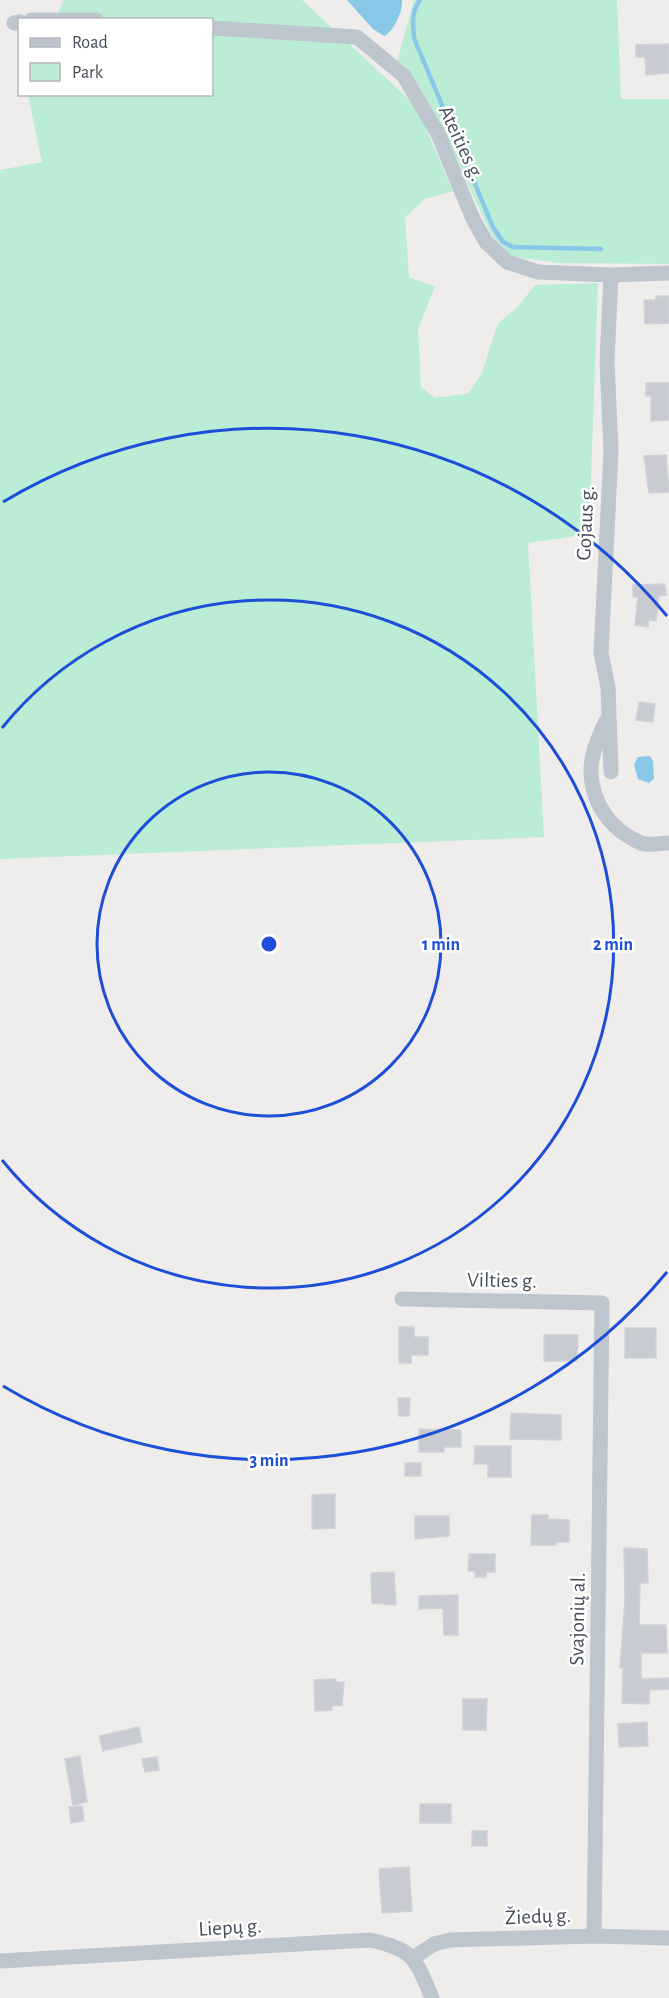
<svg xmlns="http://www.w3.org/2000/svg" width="669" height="1998" font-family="'Alegreya Sans',sans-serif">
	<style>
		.green { fill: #bbecd5 }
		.water { fill: #89c7e8 }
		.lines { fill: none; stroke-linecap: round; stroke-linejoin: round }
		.stream { stroke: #89c7e8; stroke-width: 4.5 }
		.building { fill: #c9cbd2; stroke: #d0d2d8; stroke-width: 1.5 }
		.minor { stroke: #bdc5ce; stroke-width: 15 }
		.ring { fill: none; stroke: #1d4ed8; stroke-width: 3 }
		.labels { text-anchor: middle; stroke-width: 5; stroke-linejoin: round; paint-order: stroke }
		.street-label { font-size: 21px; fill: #454d59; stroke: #fff }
		.centre { fill: #1d4ed8; stroke: #fff; stroke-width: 3 }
		.ring-label { font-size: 18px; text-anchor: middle; font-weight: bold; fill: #1d4ed8; stroke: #fff; stroke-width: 5; stroke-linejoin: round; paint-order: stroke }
	</style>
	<rect width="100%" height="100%" fill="#efedec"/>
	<!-- green -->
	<g class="green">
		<polygon points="64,0 302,0 416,106 453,191 425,199 405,217 409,277 435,287 418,328 421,387 435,398 469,393 482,373 498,323 516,309 535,285 598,283 589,534 528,543 544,837 0,859 0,170 42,162 28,95 212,94 212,20 55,19"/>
		<polygon points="414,0 617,0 621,99 669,99 669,264 557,263 510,256 500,248 489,230 457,160 416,81 397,62"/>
	</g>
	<!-- water -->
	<g class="water">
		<path d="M 347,0 L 402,0 C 403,11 394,31 384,36 L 373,29 Z"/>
		<polygon points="650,756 653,761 654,779 649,783 638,779 634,765 638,757"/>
	</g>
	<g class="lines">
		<!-- stream -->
		<path class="stream" d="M 420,0 C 411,12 413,24 414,38 L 493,227 L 503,242 L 513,247 L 601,249"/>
	</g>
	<!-- building -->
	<g class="building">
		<polygon points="669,44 669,73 646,75 645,57 636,57 636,45"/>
		<polygon points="656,296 669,296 669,323 645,324 644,300 656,300"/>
		<polygon points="646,383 669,383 669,420 651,421 651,396 646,396"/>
		<polygon points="666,455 669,492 649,493 644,456"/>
		<polygon points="665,584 666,595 659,596 656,621 649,620 648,627 635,625 638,597 633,597 633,585"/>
		<polygon points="639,702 655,704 653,722 636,720"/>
		<polygon points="399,1327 414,1327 414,1337 428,1337 428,1355 411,1355 411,1363 399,1363"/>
		<rect x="625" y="1328" width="31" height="30"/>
		<polygon points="544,1335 578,1335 577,1361 544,1361"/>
		<polygon points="398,1398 410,1398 409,1416 399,1416"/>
		<polygon points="511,1413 561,1415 561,1440 510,1439"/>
		<polygon points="419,1429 461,1430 461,1447 444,1447 444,1452 419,1452"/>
		<polygon points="475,1446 511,1446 511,1477 488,1477 488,1464 474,1464"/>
		<rect x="405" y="1463" width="16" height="13"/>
		<polygon points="335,1494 335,1528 312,1529 312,1495"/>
		<polygon points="532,1515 548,1515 548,1519 569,1520 569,1542 556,1542 556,1545 531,1545"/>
		<polygon points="415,1516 449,1516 449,1536 415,1539"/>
		<polygon points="624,1548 647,1549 648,1583 640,1583 639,1625 666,1625 667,1653 641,1653 641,1679 669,1678 669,1689 649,1690 649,1704 622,1703 623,1668 620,1668 625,1600"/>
		<polygon points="469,1554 495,1554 495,1572 486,1572 486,1577 475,1577 475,1571 468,1571"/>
		<polygon points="394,1572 396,1605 372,1603 371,1573"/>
		<polygon points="458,1595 458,1635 444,1635 443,1608 419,1609 419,1596"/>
		<polygon points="336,1679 336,1682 344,1682 342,1705 332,1706 332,1710 315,1711 314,1680"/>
		<polygon points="463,1699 487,1699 486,1730 463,1730"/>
		<polygon points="647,1722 648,1746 619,1747 618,1724"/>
		<polygon points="139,1727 142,1742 103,1751 99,1736"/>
		<polygon points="80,1756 87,1802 73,1805 65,1759"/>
		<polygon points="157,1757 159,1770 145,1772 142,1759"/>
		<rect x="420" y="1804" width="31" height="19"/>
		<polygon points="82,1806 84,1821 71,1823 69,1807"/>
		<rect x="472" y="1831" width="15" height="15"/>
		<polygon points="409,1867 412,1911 382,1913 379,1869"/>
	</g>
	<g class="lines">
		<!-- minor -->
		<g class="minor">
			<polyline points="31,20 96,20"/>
			<polyline points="14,23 20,22"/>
			<polyline points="212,28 357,37 404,76 438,134 473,219 486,242 507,262 538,272 611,275 669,273"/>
			<path d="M 606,721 C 599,736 591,753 591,770 C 591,802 610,830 641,843 C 648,846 661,843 669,843"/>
			<polyline points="611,772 608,687 601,653 611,451 607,361 611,275"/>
			<polyline points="402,1299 602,1303 594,1936"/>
			<polyline points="413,1958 434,1944 450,1940 594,1936 669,1938"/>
			<path d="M 0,1961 L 370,1940 C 415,1950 415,1958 432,1998"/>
		</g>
	</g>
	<!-- distance rings -->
	<g class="ring">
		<circle cx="269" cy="944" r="172"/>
		<path d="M2 728A344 344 0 1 1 2 1160"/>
		<path d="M667 1272A516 516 0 0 1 3 1386M3 502A516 516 0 0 1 667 616"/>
	</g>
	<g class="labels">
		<!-- street labels -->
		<g class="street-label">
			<text transform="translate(462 143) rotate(65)" y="7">Ateities g.</text>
			<text transform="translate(585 523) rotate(-87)" y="7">Gojaus g.</text>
			<text transform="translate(502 1280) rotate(1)" y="7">Vilties g.</text>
			<text transform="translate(577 1619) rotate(-89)" y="7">Svajonių al.</text>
			<text transform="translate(538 1916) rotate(-2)" y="7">Žiedų g.</text>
			<text transform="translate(230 1927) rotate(-3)" y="7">Liepų g.</text>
		</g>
	</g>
	<circle cx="269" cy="944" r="9" class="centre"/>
	<g class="ring-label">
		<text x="441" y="950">1 min</text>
		<text x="613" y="950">2 min</text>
		<text x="269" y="1466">3 min</text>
	</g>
	<!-- legend -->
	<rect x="18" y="18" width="195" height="78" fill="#ffffff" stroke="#b5b8bd" stroke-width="1.5"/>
	<rect x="30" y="38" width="30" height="9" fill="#bdc5ce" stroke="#b5b8bd" stroke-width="1.5"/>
	<text x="72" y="48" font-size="18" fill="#454d59">Road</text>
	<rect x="30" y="63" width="30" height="18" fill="#bbecd5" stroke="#b5b8bd" stroke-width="1.5"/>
	<text x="72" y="78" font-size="18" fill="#454d59">Park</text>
</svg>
